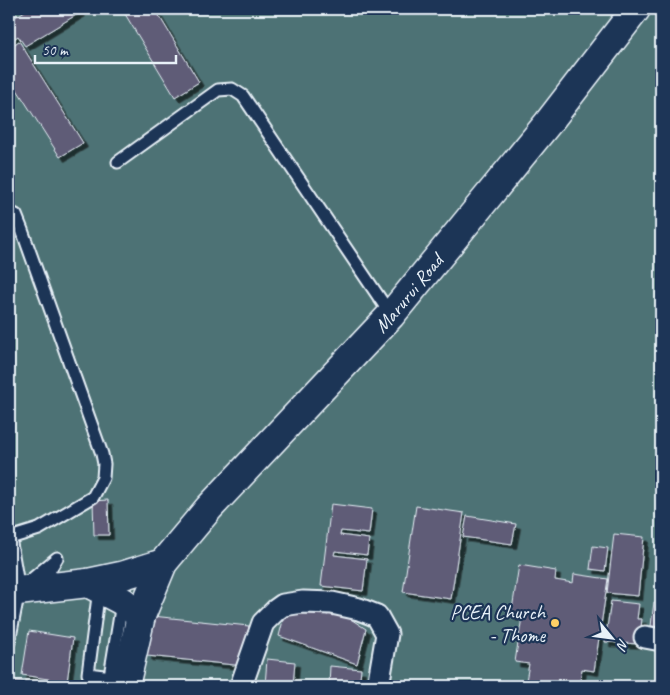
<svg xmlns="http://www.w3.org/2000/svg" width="670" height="695" font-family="Caveat,sans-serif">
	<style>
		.green { fill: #4e7274; stroke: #9bb2b6 }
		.building { fill: #5f5b77; stroke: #e8f1f8; filter: url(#shadow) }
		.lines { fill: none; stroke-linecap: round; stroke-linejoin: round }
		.service-casing { stroke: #e8f1f8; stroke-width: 15 }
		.minor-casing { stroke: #e8f1f8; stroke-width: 25 }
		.tertiary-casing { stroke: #e8f1f8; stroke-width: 31 }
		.service { stroke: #1d3557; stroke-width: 11 }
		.minor { stroke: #1d3557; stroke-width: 21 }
		.tertiary { stroke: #1d3557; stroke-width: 28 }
		.poi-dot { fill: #ffd166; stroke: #1d3557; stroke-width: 2 }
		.labels { text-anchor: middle; stroke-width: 4.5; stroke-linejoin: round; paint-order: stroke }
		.street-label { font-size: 20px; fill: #e8f1f8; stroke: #1d3557 }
		.poi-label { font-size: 20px; fill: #e8f1f8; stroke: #1d3557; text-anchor: end }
	</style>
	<defs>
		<filter id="shadow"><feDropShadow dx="4.5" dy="4.5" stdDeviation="0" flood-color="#0009"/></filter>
	</defs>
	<rect width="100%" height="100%" fill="#2a3d5d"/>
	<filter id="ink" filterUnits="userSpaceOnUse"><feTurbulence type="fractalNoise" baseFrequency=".02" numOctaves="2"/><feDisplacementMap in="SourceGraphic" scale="10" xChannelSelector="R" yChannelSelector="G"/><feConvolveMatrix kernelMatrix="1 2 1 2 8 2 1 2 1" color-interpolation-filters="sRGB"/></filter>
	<g filter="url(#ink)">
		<!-- green -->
		<rect class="green" x="9" y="9" width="652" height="677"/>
		<!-- building -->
		<g class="building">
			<polygon points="28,9 79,9 81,12 25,46 18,36 11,41 9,37 9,21"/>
			<polygon points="122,9 155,9 199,82 175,97"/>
			<polygon points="19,41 83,143 60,157 9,77 9,48"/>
			<polygon points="108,500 109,535 94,535 93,501"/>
			<polygon points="331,504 372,509 369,534 341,531 340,535 369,539 367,555 335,551 334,555 367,559 363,591 321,586"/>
			<polygon points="416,506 464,513 451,599 403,592"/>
			<polygon points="467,516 516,524 512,544 463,537"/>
			<polygon points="614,534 644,537 638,596 607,593"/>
			<polygon points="593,546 608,548 605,571 590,569"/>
			<polygon points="519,565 556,571 555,580 573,583 574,574 608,579 594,671 582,669 579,686 556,686 526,681 529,664 515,662 522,617 511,616"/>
			<polygon points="611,601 639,604 637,619 642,619 639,644 605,642"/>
			<polygon points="654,602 661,603 661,627 651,626"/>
			<polygon points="309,610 328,615 330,610 346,616 366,629 357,664 279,636 285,613"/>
			<polygon points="152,616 249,626 244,666 147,656"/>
			<polygon points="29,631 73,638 67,682 22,675"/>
			<polygon points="267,659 295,662 293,686 265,686"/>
			<polygon points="330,666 361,669 359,686 329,686"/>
			<polygon points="9,680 74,686 9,686"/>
		</g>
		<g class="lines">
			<!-- service casing -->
			<g class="service-casing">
				<g id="service">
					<polyline points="118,162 218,90 232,89 243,96 391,315"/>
					<polyline points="9,212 16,215 22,230 102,454 104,464 103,478 93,497 39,529 10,538 19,590 9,642"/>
					<polyline points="26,584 57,558 45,578 53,577"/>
					<polyline points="99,589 88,674 127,679"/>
					<polyline points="110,676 122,603"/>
				</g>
			</g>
			<!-- minor casing -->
			<g class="minor-casing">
				<g id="minor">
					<polyline points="645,637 661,640"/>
					<polyline points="241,686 263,623 276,610 283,605 303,602 332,603 359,609 377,616 387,634 378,686"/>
				</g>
			</g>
			<!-- tertiary casing -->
			<g class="tertiary-casing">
				<g id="tertiary">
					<polyline points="88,583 122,601 141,616"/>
					<polyline points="9,592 88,583 121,576 163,563"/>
					<path id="s1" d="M 125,686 L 141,616 L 163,563 L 209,508 L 391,315 L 548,123 L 636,9"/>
				</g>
			</g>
			<!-- service -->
			<use href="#service" class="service"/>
			<!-- minor -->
			<use href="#minor" class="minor"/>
			<!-- tertiary -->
			<use href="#tertiary" class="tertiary"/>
		</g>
	</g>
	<!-- markers -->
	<circle class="poi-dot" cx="555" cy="623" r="5"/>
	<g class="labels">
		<!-- street labels -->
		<g class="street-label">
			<text dy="7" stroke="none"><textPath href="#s1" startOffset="494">Marurui Road</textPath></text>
		</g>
		<!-- poi labels -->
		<g class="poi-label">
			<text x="545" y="619">PCEA Church<tspan x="545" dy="23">- Thome</tspan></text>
		</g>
	</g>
	<!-- margin -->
	<rect width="670" height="695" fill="none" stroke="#1d3557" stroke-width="30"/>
	<rect x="15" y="15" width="640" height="665" fill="none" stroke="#e8f1f8" stroke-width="2" filter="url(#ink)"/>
	<!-- north arrow -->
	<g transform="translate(612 638) rotate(119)" stroke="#1d3557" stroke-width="4" paint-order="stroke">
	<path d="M0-4L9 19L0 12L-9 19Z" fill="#e8f1f8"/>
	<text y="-8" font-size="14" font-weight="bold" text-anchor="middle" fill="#e8f1f8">N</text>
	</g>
	<!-- scale -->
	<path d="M35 55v8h141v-8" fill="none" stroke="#e8f1f8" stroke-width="2.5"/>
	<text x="42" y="55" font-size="15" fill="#e8f1f8" stroke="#1d3557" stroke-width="4" paint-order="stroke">50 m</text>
</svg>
